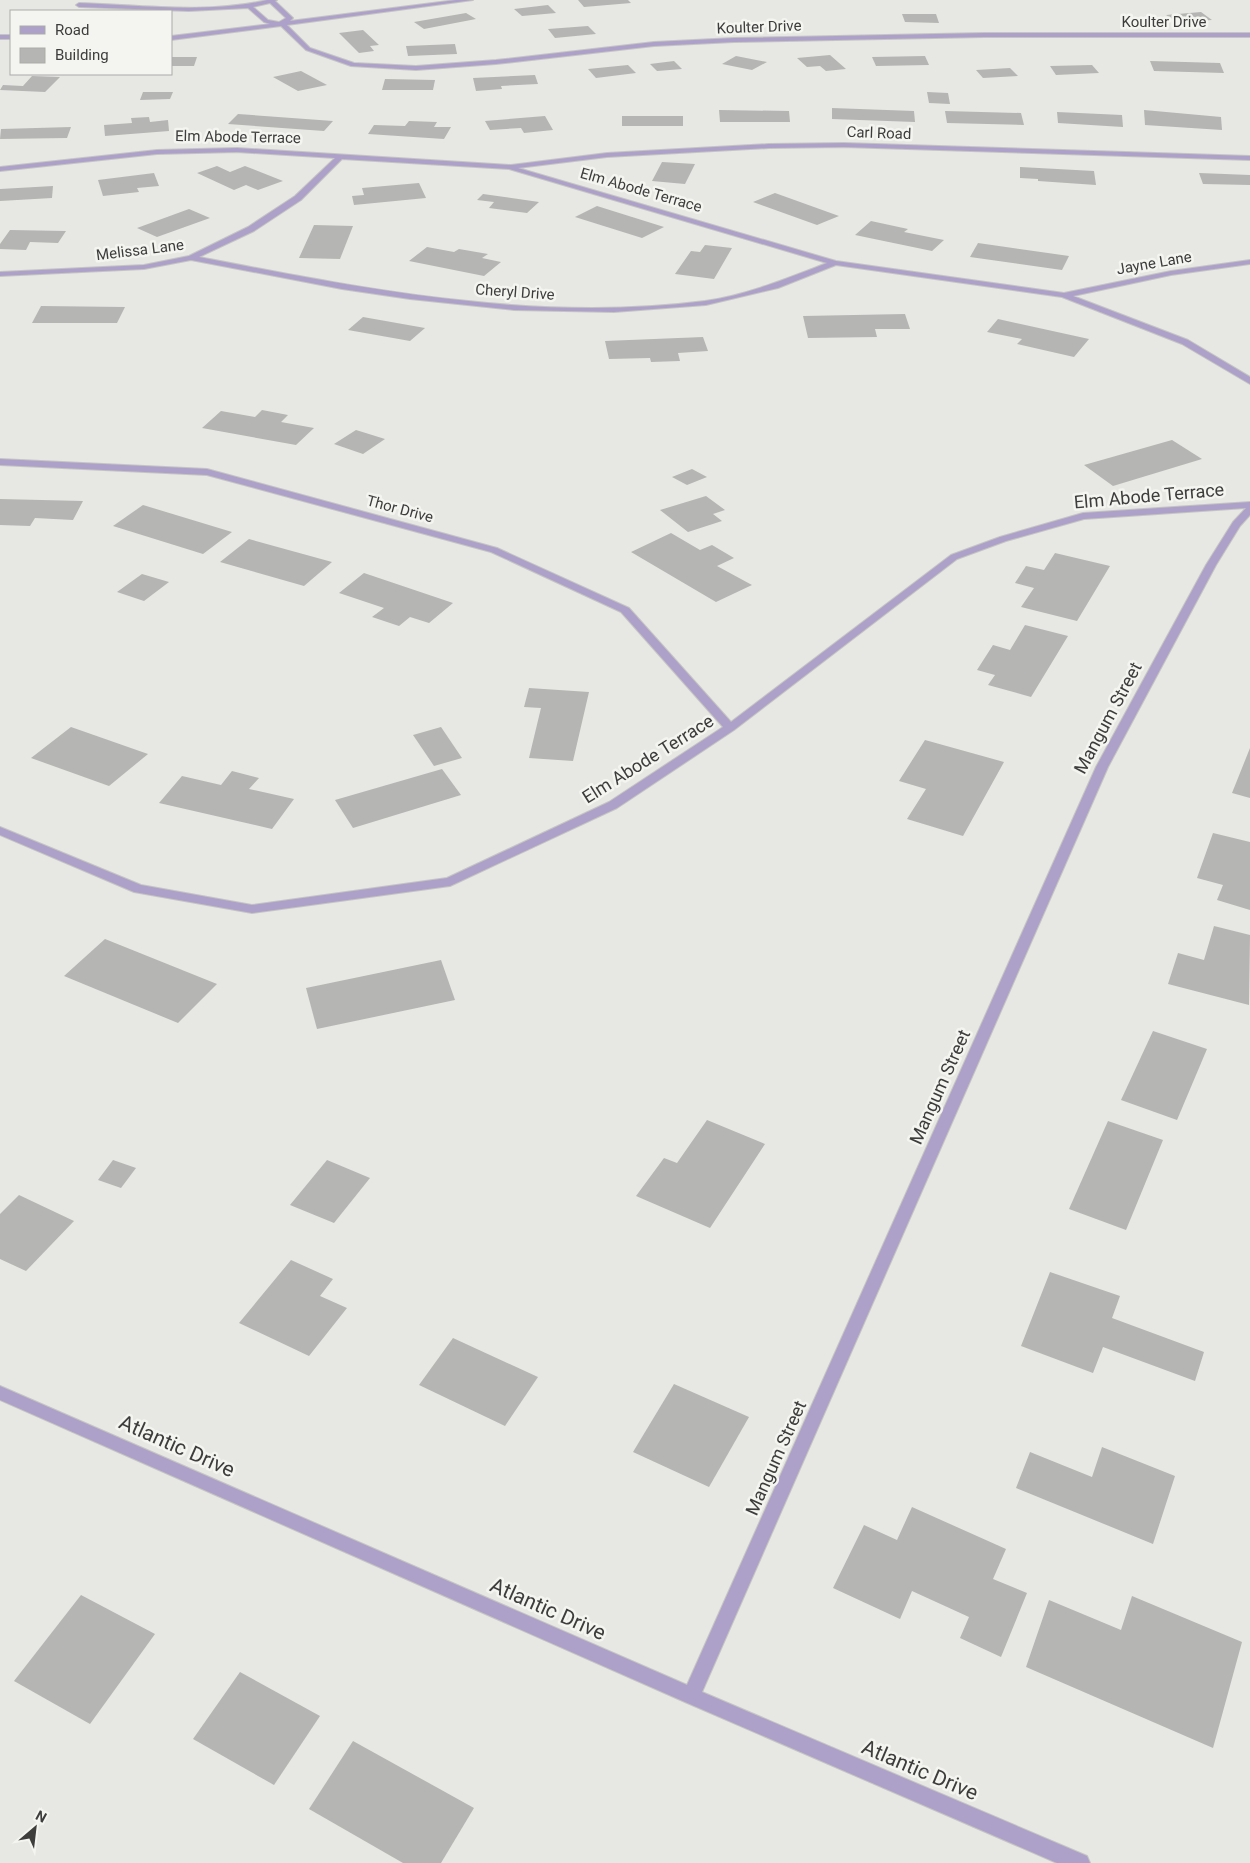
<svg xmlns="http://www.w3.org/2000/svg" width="1250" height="1863" font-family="Roboto,sans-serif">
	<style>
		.building { fill: #b5b6b3 }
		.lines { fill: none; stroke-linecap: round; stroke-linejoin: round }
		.minor-casing { stroke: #c5c5c2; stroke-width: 2 }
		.minor { fill: #ada1c9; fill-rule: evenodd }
		.labels { text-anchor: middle; stroke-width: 5; stroke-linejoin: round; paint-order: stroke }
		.far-street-label { font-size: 15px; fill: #3d3d3c; stroke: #f4f4f1 }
		.street-label { font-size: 18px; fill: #3d3d3c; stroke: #f4f4f1 }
		.near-street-label { font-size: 21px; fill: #3d3d3c; stroke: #f4f4f1 }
	</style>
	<rect width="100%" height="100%" fill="#e7e7e4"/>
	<!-- building -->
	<g class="building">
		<polygon points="578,0 628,0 631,3 584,7"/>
		<polygon points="548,5 556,13 522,16 514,9"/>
		<polygon points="1201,12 1212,20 1177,22 1166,15"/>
		<polygon points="466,13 476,19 424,29 414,22"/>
		<polygon points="902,14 936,14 939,23 905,22"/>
		<polygon points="588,26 596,34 555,38 548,29"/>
		<polygon points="363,30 379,45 370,46 374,51 359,53 339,33"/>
		<polygon points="455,44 457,54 408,56 406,46"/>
		<polygon points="830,55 846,69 826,71 820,66 807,67 797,58"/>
		<polygon points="736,56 767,62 752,70 722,64"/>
		<polygon points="925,56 929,65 876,66 872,57"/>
		<polygon points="171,57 197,57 194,66 171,66"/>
		<polygon points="674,61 682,69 657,71 650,64"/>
		<polygon points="1150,61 1220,63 1224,73 1154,71"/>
		<polygon points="628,65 636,73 596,78 588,69"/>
		<polygon points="1092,65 1099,73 1056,75 1050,66"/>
		<polygon points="1010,68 1018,76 983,78 976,70"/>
		<polygon points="301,71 327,85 298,91 273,77"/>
		<polygon points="535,75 538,84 501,86 502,89 476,91 473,78"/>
		<polygon points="32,76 60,77 45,92 0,90 3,85 23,86"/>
		<polygon points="385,79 435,80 433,90 382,90"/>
		<polygon points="143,92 173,92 170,99 140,100"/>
		<polygon points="927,92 948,93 950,104 929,103"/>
		<polygon points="832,108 914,111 915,122 832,119"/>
		<polygon points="719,110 789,111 790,122 720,122"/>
		<polygon points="1144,110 1221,117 1222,130 1145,125"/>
		<polygon points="945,111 1021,113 1024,125 947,123"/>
		<polygon points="1057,112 1122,115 1123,127 1058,123"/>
		<polygon points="238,114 333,121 324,131 228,124"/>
		<polygon points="545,116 553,130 524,133 521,128 490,130 485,121"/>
		<rect x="622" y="116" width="61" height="10"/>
		<polygon points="149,117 150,122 168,120 169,131 105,136 104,125 132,123 131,118"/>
		<polygon points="409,121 437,122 434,127 451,127 444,139 368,134 374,125 405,126"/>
		<polygon points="71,127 67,138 0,139 1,129"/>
		<polygon points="662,162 695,164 685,184 652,181"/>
		<polygon points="217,166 230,172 245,166 283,181 258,190 246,185 234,190 197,173"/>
		<polygon points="1020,167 1094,171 1096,185 1038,181 1038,179 1020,178"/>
		<polygon points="154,173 159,186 137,188 139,192 103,196 98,180"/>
		<polygon points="1199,173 1250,175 1250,185 1203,184"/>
		<polygon points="419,183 426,198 354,205 352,196 364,195 362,188"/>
		<polygon points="53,186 52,198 0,201 0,189"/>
		<polygon points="775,193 839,216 817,225 753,202"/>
		<polygon points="483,194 539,202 527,213 489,208 494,202 477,200"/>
		<polygon points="597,206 664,227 642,238 575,217"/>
		<polygon points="189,209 210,218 157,237 137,228"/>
		<polygon points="871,221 908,229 904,232 944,240 932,251 855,235"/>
		<polygon points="314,225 353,226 340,259 299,258"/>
		<polygon points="10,230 66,231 58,243 30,242 26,250 0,249 0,244"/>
		<polygon points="978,243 1069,256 1062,270 970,257"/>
		<polygon points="705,245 732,248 714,279 675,274 691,251 700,252"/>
		<polygon points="427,247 454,252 459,249 488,254 482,258 501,262 484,276 409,261"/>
		<polygon points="41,306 125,307 117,323 32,323"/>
		<polygon points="905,314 910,329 875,329 877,337 808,338 803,316"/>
		<polygon points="363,317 425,328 410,341 348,330"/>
		<polygon points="998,319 1089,339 1074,357 1017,344 1022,339 987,332"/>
		<polygon points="703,337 708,351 678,353 680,361 651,362 650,358 609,359 605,341"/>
		<polygon points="262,410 288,415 281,422 314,428 296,445 202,428 221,411 255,417"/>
		<polygon points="356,430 385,439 363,454 334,444"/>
		<polygon points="1172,440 1202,459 1113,486 1084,465"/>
		<polygon points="692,469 707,477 687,485 672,477"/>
		<polygon points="706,496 725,510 713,514 722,521 688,532 660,510"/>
		<polygon points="0,499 83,501 73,520 35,518 30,526 0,525"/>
		<polygon points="143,505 232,532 203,554 113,526"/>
		<polygon points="671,533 700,550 712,545 734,558 717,566 752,585 716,602 631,552"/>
		<polygon points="249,539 332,562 304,586 220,562"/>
		<polygon points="1055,553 1110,566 1077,621 1021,607 1034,588 1015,583 1026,566 1044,570"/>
		<polygon points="364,573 453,603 429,623 410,617 399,626 372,617 384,608 339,593"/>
		<polygon points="142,574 169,582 144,601 117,592"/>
		<polygon points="1025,625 1068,636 1031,697 988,685 995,675 977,670 993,645 1010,650"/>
		<polygon points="529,688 589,692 573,761 529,758 541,708 524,707"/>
		<polygon points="71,727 148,754 109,786 31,758"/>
		<polygon points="441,727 462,758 434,766 413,735"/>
		<polygon points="925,740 1004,762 963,836 907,819 926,789 899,781"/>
		<polygon points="1250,748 1250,798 1232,793"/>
		<polygon points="442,769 461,795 353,828 335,800"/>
		<polygon points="232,771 259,778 249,789 294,799 272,829 159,803 182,776 221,785"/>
		<polygon points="1213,833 1250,842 1250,910 1217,900 1223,885 1197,878"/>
		<polygon points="1214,926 1250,935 1249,1005 1168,984 1178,953 1204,960"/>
		<polygon points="105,939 217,984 178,1023 64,976"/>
		<polygon points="441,960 455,1000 317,1029 306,988"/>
		<polygon points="1153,1031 1207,1049 1177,1120 1121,1100"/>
		<polygon points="707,1120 765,1144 710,1228 636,1196 664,1158 677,1163"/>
		<polygon points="1108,1121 1163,1140 1126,1230 1069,1209"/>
		<polygon points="113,1160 136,1168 121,1188 98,1180"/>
		<polygon points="327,1160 370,1178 334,1223 290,1205"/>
		<polygon points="19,1195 74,1221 26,1271 0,1259 0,1214"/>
		<polygon points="291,1260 333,1279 320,1296 347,1308 309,1356 239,1323"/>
		<polygon points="1050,1272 1120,1296 1112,1318 1204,1352 1195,1381 1103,1347 1093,1373 1021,1346"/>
		<polygon points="453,1338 538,1377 505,1426 419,1385"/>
		<polygon points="674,1384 749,1417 709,1487 633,1452"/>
		<polygon points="1102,1447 1175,1476 1153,1544 1016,1488 1030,1452 1092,1477"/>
		<polygon points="912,1507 1006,1549 993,1579 1027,1593 1001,1657 960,1638 969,1617 912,1591 900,1619 833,1588 864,1525 897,1540"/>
		<polygon points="81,1595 155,1634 90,1724 14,1681"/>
		<polygon points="1132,1596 1242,1642 1213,1748 1026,1667 1049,1600 1121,1630"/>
		<polygon points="240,1672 320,1716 274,1785 193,1739"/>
		<polygon points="353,1741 474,1808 441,1863 403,1863 309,1809"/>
	</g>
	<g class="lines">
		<!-- minor casing -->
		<g class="minor-casing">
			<g id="minor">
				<path d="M 267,0 L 277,0 L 275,1 L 293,18 L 290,21 L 456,0 L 473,0 L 287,25 L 310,48 L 354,63 L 416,66 L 496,60 L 654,42 L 734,38 L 984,33 L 1250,33 L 1250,37 L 984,37 L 734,42 L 654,46 L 496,64 L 416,70 L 351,66 L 306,50 L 281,26 L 171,40 L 171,36 L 270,24 L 264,22 L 248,8 L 189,11 L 79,7 L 76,5 L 79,3 C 140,5 207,14 267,0 ZM 270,3 L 286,18 L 279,22 L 268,20 L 253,7 Z"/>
				<rect x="0" y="35" width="11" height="4"/>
				<path d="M 844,143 L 1250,156 L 1250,160 L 844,147 L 769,148 L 607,157 L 518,168 L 836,261 L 1064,293 L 1171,271 L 1250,260 L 1250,264 L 1171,275 L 1073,296 L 1188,340 L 1250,377 L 1250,384 L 1182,344 L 1062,297 L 836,265 L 778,288 L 706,305 L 614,312 L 514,310 L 410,299 L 342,289 L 191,260 L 144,269 L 0,276 L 0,272 L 144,265 L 189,256 L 248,227 L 295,196 L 335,158 L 237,152 L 157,154 L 0,171 L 0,167 L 157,150 L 237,148 L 511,165 L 607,153 L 769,144 ZM 342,159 L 509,169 L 827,263 C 788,278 747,295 705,301 C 535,323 365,289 199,257 L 254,231 L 301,200 Z"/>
				<polygon points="0,459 207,469 497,548 629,608 731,722 951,555 1000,537 1083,513 1250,502 1250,515 1240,526 1216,565 1108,767 702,1692 1087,1856 1090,1863 1057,1863 685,1702 0,1400 0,1386 687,1685 1096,767 1206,565 1233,522 1246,508 1084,519 1006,541 957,559 734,730 617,808 450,886 252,913 134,892 0,835 0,827 141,885 252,905 447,878 609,802 723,727 621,612 491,552 207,475 0,465"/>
			</g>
		</g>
		<!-- minor -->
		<use href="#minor" class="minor"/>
	</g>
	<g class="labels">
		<!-- far-street labels -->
		<g class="far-street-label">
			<text x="1164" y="27">Koulter Drive</text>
			<text transform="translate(759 27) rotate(-2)" y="5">Koulter Drive</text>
			<text transform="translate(879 133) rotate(2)" y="5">Carl Road</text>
			<text transform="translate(238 137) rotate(1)" y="5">Elm Abode Terrace</text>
			<text transform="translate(641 190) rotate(16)" y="5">Elm Abode Terrace</text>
			<text transform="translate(140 250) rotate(-7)" y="5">Melissa Lane</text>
			<text transform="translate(1154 263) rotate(-10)" y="5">Jayne Lane</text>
			<text transform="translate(515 292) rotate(4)" y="5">Cheryl Drive</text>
			<text transform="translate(400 509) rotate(15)" y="5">Thor Drive</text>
		</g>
		<!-- street labels -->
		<g class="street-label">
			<text transform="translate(1149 496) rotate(-5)" y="6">Elm Abode Terrace</text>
			<text transform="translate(1108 718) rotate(-62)" y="6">Mangum Street</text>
			<text transform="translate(648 759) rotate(-32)" y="6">Elm Abode Terrace</text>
			<text transform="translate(940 1087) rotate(-66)" y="6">Mangum Street</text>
			<text transform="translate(776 1458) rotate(-66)" y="6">Mangum Street</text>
		</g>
		<!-- near-street labels -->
		<g class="near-street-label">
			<text transform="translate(177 1446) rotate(24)" y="7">Atlantic Drive</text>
			<text transform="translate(548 1609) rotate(24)" y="7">Atlantic Drive</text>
			<text transform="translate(920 1770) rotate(23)" y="7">Atlantic Drive</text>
		</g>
	</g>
	<!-- legend -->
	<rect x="10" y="10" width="162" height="65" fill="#f4f4f1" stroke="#ababa9"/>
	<rect x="20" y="26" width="25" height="8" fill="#ada1c9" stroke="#ababa9"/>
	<text x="55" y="35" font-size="15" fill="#3d3d3c">Road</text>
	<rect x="20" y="48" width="25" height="15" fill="#b5b6b3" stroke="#ababa9"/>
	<text x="55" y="60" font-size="15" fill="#3d3d3c">Building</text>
	<!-- north arrow -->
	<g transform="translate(35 1828) rotate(28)" stroke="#f4f4f1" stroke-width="4" paint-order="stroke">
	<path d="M0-4L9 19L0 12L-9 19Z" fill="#3d3d3c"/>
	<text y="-8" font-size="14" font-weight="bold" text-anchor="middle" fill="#3d3d3c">N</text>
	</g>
</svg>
